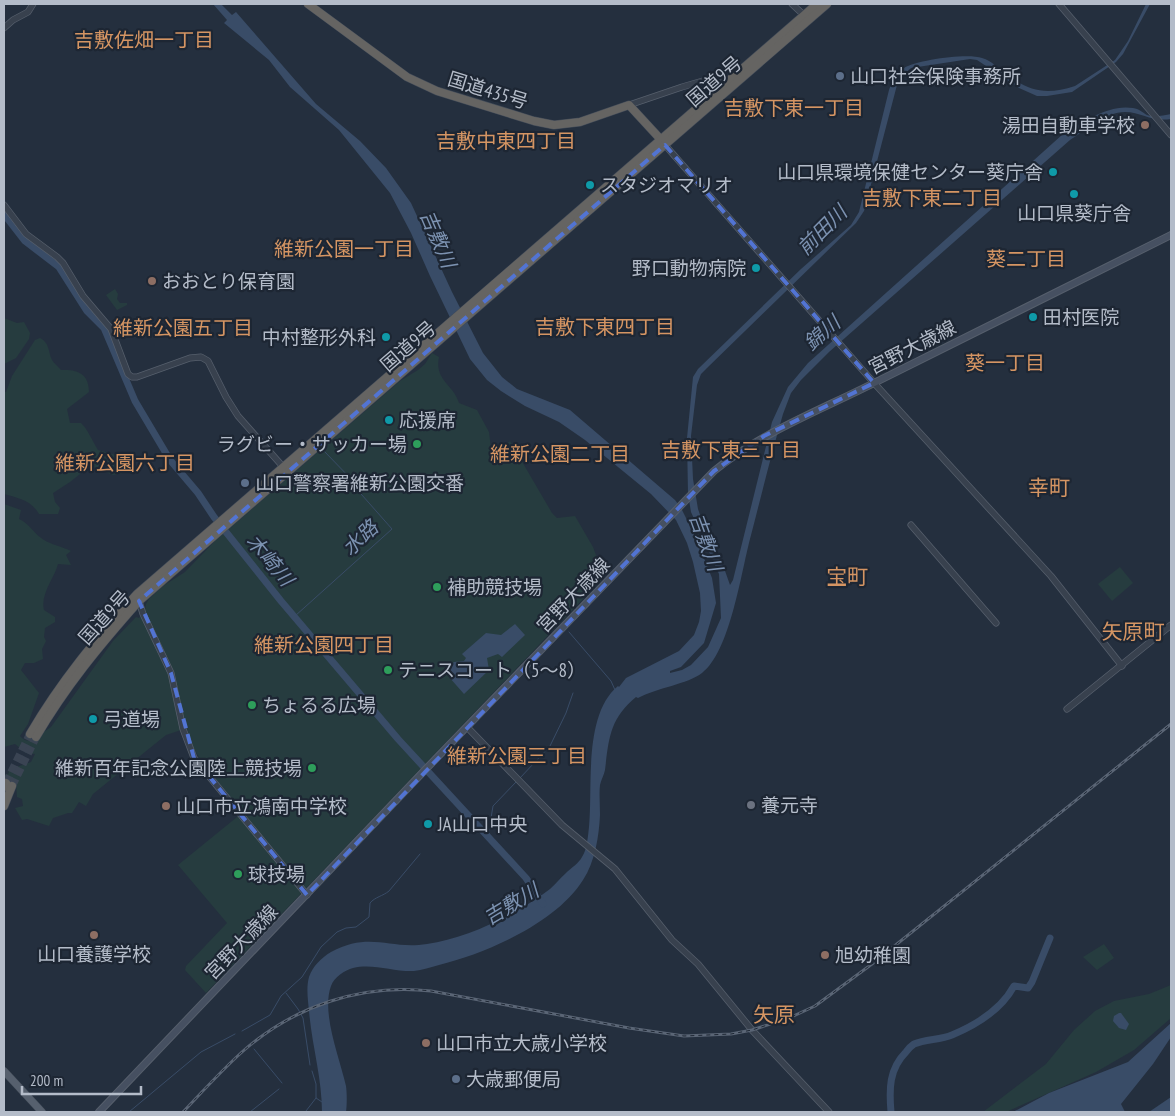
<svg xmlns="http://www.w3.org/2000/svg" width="1175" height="1116" font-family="'PT Sans Narrow','Noto Sans JP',sans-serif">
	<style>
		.green { fill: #263c3f }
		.water { fill: #394c67 }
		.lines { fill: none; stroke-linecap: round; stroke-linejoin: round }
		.stream { stroke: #394c67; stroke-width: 1 }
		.river { stroke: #394c67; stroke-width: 7 }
		.trunk-tunnel { stroke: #3a4453; stroke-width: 8; stroke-dasharray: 8 4; stroke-linecap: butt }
		.tertiary-casing { stroke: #565f6c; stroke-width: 7 }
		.secondary-casing { stroke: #565f6c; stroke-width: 8 }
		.primary-casing { stroke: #414a57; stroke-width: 8 }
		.trunk-casing { stroke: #434c59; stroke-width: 9 }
		.tertiary { stroke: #38414e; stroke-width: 5.5 }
		.secondary { stroke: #465061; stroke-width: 6 }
		.primary { stroke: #56606e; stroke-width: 7 }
		.trunk { stroke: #656462; stroke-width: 8 }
		.rail-casing { stroke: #5a6575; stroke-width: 3 }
		.rail { stroke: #1d2633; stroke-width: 1; stroke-dasharray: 4; stroke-linecap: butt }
		.marked { fill: none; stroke: #5274d3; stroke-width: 4; stroke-dasharray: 10 6; stroke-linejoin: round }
		.service-dot { fill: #5c6f8a; stroke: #1d2633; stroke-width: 2 }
		.education-dot { fill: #8d6e63; stroke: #1d2633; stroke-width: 2 }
		.culture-dot { fill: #0f9aa8; stroke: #1d2633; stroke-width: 2 }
		.leisure-dot { fill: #2e9e5b; stroke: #1d2633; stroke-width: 2 }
		.worship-dot { fill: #6b7280; stroke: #1d2633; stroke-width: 2 }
		.labels { text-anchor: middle; stroke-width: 4.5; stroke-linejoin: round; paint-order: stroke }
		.poi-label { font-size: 19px; fill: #b4bcc9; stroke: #1d2633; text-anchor: start }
		.street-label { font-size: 19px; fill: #b4bcc9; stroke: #1d2633 }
		.neighbourhood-label { font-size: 20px; fill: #d59563; stroke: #1d2633 }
		.water-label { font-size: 20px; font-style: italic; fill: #7c92b1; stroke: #1d2633 }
		.quarter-label { font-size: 21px; fill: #d59563; stroke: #1d2633 }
	</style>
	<rect width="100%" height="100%" fill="#242f3e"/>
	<!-- green -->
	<g class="green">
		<polygon points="115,289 118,294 117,299 120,303 127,303 127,305 117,310 106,295"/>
		<polygon points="4,318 17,323 24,322 30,333 29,339 16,358 4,364"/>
		<path d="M 40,338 C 50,343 48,352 52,360 C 54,363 58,367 61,370 C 78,369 89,374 89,392 L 67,409 L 70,423 L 81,423 C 89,431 92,441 98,450 L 116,455 L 123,462 L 123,473 L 113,475 L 90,466 L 70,482 L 53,493 L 55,502 L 60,508 L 58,514 L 39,514 C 31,500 18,498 4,494 L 4,392 L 6,392 L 12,376 L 35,340 Z"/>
		<path d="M 432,353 L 439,357 C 434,380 454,385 459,403 L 477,410 L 489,432 L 492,456 L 510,441 L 552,513 L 557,518 L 575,516 L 593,547 L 604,577 L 206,993 L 185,970 L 186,966 L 227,923 L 178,865 L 242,813 L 203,763 L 193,748 L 187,728 L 166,735 L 93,794 L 86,806 L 79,802 L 72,813 L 68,813 L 53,818 L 49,826 L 27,819 L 22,820 L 15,808 L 23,806 L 22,799 L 17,797 L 16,784 L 4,779 L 4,774 L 6,775 L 9,773 L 8,770 L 31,762 L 35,754 L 26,753 L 15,744 L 4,747 L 4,504 L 21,510 L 19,519 C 30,524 34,534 44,540 C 50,544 63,547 71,551 L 66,555 L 71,565 L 58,564 C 54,579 40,594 44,610 L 55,617 L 55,622 L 45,628 L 44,637 L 46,641 L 42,649 L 43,659 L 34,663 L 25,663 L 21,670 L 39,693 L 28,724 L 20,736 C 32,749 41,732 51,727 L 113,641 L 136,617 L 139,618 L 145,610 L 146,604 L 149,599 L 163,586 L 185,572 L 215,541 L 400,381 L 418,370 L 425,364 Z"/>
		<polygon points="1120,567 1133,583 1112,601 1098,584"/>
		<polygon points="1104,944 1114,958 1097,970 1083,957"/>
		<polygon points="1171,985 1171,1018 1134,1050 1096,1072 1006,1112 983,1112 1046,1064 1074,1030 1095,1011 1114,1001 1149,994"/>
	</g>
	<!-- water -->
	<g class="water">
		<path d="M 213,4 L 221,4 L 232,15 L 236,12 L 316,104 L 360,141 L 386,168 L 411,203 L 452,292 L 483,353 L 502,377 L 517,389 L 570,410 L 675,500 L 681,508 L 696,538 L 712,578 L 716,603 L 704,643 L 681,667 L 670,671 L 670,673 L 682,670 L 691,665 L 708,647 L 721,618 L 719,574 L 691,512 L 688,494 L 687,438 L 693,377 L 698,369 L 801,269 L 851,225 L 859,212 L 889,90 C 892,81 896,74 904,68 C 917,60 967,53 982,58 C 992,61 999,69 1007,75 C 1030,92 1047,95 1075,86 L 1115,60 L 1128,41 L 1146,4 L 1150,4 L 1123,54 L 1116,62 L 1072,92 L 1047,96 L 1037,96 L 1019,88 L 977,60 L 970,59 L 911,68 L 900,78 L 897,85 L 864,211 L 856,223 L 707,368 L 701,374 L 697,385 L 691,436 L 693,479 L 698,509 L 707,535 L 724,568 L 730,585 L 733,580 L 772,422 L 788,387 L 808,363 L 1063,134 C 1084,122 1108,104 1133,108 C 1139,109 1142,112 1147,115 C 1154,118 1164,115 1171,114 L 1171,119 C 1150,122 1142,112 1125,112 C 1105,112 1086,130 1070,140 L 829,352 L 801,380 L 791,393 L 783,414 C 771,455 761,497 750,539 C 741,573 730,652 702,673 C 688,684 656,688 638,698 L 636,697 C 610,719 609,737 605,770 C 604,775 601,780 600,785 C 599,794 600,805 600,815 C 599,836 595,862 583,880 C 556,923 487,953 439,965 C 431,967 422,970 414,971 C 394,972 373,963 353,968 C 345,970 334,977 331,986 C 321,1013 340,1059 346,1086 C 347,1094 347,1104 346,1112 L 322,1112 C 322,1078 312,1046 309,1011 C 308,1000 306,988 309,977 C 313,966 321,958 331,952 C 371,931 389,950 427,944 C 468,938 517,914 550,889 C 556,884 560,878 566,873 C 571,868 579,863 582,857 C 587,850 588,836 589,827 C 593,787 583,715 618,686 L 619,687 L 626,678 L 679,651 L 694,635 L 699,622 L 701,611 L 700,593 L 693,562 L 687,543 L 676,520 L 651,494 L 585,440 L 559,422 L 525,406 L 501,391 L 487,380 L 470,359 L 430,276 L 411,233 L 390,193 L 339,130 L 290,87 L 269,60 L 224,23 L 227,20 Z"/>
		<polygon points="515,624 525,635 502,657 498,654 487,658 489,670 464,694 449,677 449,666 454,662 464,661 466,658 462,654 486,633 501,635"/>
		<polygon points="1119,1013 1121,1013 1129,1024 1126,1030 1119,1028 1113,1021 1114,1016"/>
		<polygon points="1171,1023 1171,1037 1153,1064 1121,1104 1125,1112 1013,1112 1049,1093 1128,1062"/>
		<polygon points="1171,1097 1171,1112 1149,1112"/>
	</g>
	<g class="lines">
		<!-- stream -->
		<g class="stream">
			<polyline points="295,616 392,529 354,486 354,482 324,451"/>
			<polyline points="569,632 611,681 615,690"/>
			<polyline points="520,778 550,746 566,713 573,693"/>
			<polyline points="488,836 493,806 517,781"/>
			<polyline points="286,993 298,1009 303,1018 310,1065"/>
			<path d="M 242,1031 L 270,1015 L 281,996 L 302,977 L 321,947 L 337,932 L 346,928 L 356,927 L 369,917 L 370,903 C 375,897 383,896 389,891 L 420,854"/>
			<polyline points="254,1049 282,1083"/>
			<polyline points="312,1071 316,1084 316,1098 322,1102"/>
			<polyline points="306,1111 316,1098"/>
			<polyline points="129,1112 201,1052 235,1034"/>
			<polyline points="250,1112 279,1089"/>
		</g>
		<!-- river -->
		<g class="river">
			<polyline points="4,214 25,241 59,267 87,311 104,328 135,401 170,460 198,493 214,517 281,601 398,739 526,878 543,904"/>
			<path d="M 891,1112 C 889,1089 889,1069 906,1052 C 908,1049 911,1046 914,1044 C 926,1039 940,1040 952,1035 C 976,1025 1001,1010 1014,986 L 1028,988 L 1032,982 L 1050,938"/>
		</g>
		<!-- trunk-tunnel -->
		<g class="trunk-tunnel">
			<polyline points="6,783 30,734"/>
			<polyline points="12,786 36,737"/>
		</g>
		<!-- tertiary casing -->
		<g class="tertiary-casing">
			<g id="tertiary">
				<polyline points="792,4 807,18"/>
				<polyline points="1059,4 1171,135"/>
				<polyline points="4,28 13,20 28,12 33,4"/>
				<polyline points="629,105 682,87 713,78 729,83"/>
				<polyline points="665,145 874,383 1051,576 1122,666"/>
				<polyline points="4,205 26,234 57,257 63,263 83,296 111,329 128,374 132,377 137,377 190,358 201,357 208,361 226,397 238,416 285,469"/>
				<polyline points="911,525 996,623"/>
				<polyline points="139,601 143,614 171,673 183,729 194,758 307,895"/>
				<polyline points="1067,709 1171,625"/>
				<polyline points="467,727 562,825 615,869 672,940 698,964 752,1030 829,1112"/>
			</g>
		</g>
		<!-- secondary casing -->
		<g class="secondary-casing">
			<path id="secondary" d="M 99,1112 L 424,771 L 714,471 C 762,432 821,410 876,382 C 975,333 1073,284 1171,235"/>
		</g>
		<!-- primary casing -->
		<g class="primary-casing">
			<polyline id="primary" points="4,1071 42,1112"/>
		</g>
		<!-- trunk casing -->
		<g class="trunk-casing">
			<g id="trunk">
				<polyline points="308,4 407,77 437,91 534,121 554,125 580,122 629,105 664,143"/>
				<path d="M 30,734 C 61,681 96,639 137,594 L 817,4"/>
				<path d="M 36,737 C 66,686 99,646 139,601 L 827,4"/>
				<polyline points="4,787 6,783"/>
				<polyline points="4,806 12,786"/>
			</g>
		</g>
		<!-- tertiary -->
		<use href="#tertiary" class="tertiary"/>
		<!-- secondary -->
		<use href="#secondary" class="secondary"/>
		<!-- primary -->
		<use href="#primary" class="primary"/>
		<!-- trunk -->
		<use href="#trunk" class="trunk"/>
		<!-- rail casing -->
		<g class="rail-casing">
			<path id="rail" d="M 183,1112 C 202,1092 221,1071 242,1052 C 294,1006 362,983 431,991 L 629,1028 L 684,1036 L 731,1034 L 752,1030 L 789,1018 L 815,1006 L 872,964 L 1171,724"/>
		</g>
		<!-- rail -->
		<use href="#rail" class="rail"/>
	</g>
	<!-- marked area -->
	<path class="marked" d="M 665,145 L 874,383 L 764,436 L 714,471 L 307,895 L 194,758 L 171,673 L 139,601 Z"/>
	<!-- markers -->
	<g class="service-dot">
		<circle cx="840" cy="76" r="5"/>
		<circle cx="245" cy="483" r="5"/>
		<circle cx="456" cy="1079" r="5"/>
	</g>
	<g class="education-dot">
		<circle cx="1145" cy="125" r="5"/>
		<circle cx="152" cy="281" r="5"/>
		<circle cx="166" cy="806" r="5"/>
		<circle cx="94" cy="935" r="5"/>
		<circle cx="825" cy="955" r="5"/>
		<circle cx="426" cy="1043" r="5"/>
	</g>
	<g class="culture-dot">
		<circle cx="1053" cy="172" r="5"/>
		<circle cx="590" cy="185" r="5"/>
		<circle cx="1074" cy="194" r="5"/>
		<circle cx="756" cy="268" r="5"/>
		<circle cx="1033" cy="317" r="5"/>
		<circle cx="386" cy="337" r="5"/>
		<circle cx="389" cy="420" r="5"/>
		<circle cx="93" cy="719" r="5"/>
		<circle cx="428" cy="824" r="5"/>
	</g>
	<g class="leisure-dot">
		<circle cx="417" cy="444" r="5"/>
		<circle cx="437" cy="587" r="5"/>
		<circle cx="388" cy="670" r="5"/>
		<circle cx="252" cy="705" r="5"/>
		<circle cx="312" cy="768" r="5"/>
		<circle cx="238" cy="874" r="5"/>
	</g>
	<circle class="worship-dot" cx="751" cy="805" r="5"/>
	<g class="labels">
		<!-- poi labels -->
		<g class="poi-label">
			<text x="850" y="83">山口社会保険事務所</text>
			<text x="1135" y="132" text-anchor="end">湯田自動車学校</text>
			<text x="1043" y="179" text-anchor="end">山口県環境保健センター葵庁舎</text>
			<text x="600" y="192">スタジオマリオ</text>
			<text x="1074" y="220" text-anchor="middle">山口県葵庁舎</text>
			<text x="746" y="275" text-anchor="end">野口動物病院</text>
			<text x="162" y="288">おおとり保育園</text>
			<text x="1043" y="324">田村医院</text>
			<text x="376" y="344" text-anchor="end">中村整形外科</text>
			<text x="399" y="427">応援席</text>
			<text x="407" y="451" text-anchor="end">ラグビー・サッカー場</text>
			<text x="255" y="490">山口警察署維新公園交番</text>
			<text x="447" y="594">補助競技場</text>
			<text x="398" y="677">テニスコート（5～8）</text>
			<text x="262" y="712">ちょるる広場</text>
			<text x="103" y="726">弓道場</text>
			<text x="302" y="775" text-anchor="end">維新百年記念公園陸上競技場</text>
			<text x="761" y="812">養元寺</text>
			<text x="176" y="813">山口市立鴻南中学校</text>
			<text x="438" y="831">JA山口中央</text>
			<text x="248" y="881">球技場</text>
			<text x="94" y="961" text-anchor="middle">山口養護学校</text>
			<text x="835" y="962">旭幼稚園</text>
			<text x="436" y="1050">山口市立大歳小学校</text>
			<text x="466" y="1086">大歳郵便局</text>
		</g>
		<!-- street labels -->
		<g class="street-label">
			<text transform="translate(714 81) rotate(-41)" y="7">国道9号</text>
			<text transform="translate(488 90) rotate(17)" y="7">国道435号</text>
			<text transform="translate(408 346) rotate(-41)" y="7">国道9号</text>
			<text transform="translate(912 347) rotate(-27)" y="7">宮野大歳線</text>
			<text transform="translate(573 595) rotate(-46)" y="7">宮野大歳線</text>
			<text transform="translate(104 617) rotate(-48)" y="7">国道9号</text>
			<text transform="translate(241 942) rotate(-46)" y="7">宮野大歳線</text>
		</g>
		<!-- neighbourhood labels -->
		<g class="neighbourhood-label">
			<text x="144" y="47">吉敷佐畑一丁目</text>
			<text x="794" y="115">吉敷下東一丁目</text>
			<text x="506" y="148">吉敷中東四丁目</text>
			<text x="932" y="205">吉敷下東二丁目</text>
			<text x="344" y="256">維新公園一丁目</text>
			<text x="1026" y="266">葵二丁目</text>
			<text x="605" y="334">吉敷下東四丁目</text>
			<text x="183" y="335">維新公園五丁目</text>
			<text x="1005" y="370">葵一丁目</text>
			<text x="731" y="457">吉敷下東三丁目</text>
			<text x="560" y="461">維新公園二丁目</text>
			<text x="125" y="470">維新公園六丁目</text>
			<text x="324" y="652">維新公園四丁目</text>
			<text x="517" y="763">維新公園三丁目</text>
		</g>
		<!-- water labels -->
		<g class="water-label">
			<text transform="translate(822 230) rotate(-45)" y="7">前田川</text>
			<text transform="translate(438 239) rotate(67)" y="7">吉敷川</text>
			<text transform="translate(822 333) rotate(-41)" y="7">錦川</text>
			<text transform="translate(360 538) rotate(-43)" y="7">水路</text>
			<text transform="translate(706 542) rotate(70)" y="7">吉敷川</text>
			<text transform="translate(270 560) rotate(50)" y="7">木崎川</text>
			<text transform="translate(511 904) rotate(-31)" y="7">吉敷川</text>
		</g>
		<!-- quarter labels -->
		<g class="quarter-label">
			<text x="1049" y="495">幸町</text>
			<text x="847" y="584">宝町</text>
			<text x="1133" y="639">矢原町</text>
			<text x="774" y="1022">矢原</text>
		</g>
	</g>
	<!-- border -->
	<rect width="1175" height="1116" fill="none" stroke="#b4bcc9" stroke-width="10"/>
	<!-- scale -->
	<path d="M22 1086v8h119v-8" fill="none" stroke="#b4bcc9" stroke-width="2.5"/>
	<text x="30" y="1086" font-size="15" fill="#b4bcc9" stroke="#1d2633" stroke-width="4" paint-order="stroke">200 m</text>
</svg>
